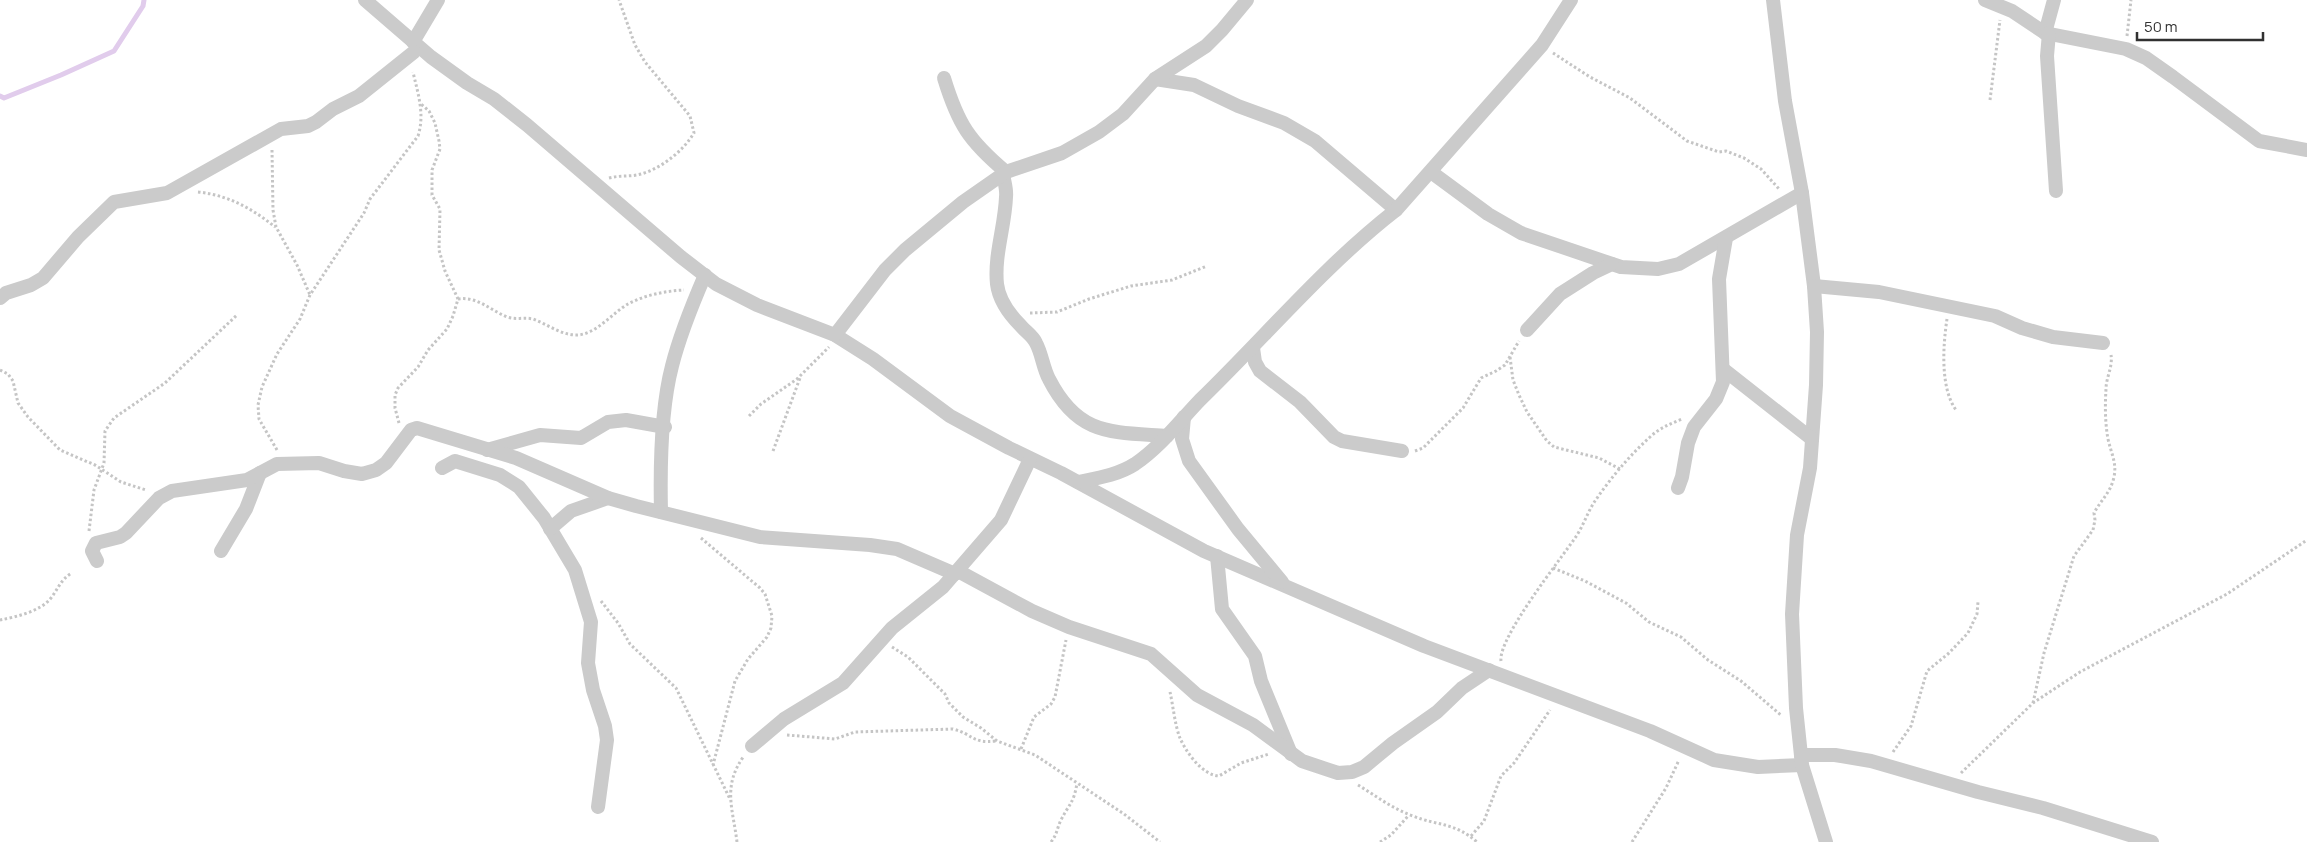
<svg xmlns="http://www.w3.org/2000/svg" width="2307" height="842" font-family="Manrope,sans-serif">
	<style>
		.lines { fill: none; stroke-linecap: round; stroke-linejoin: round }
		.stream { stroke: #e1ccec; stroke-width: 5 }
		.path { stroke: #c5c5c5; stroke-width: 3; stroke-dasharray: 2.5 2.5; stroke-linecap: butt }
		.street { stroke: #cbcbcb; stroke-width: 14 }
	</style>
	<rect width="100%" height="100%" fill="#fff"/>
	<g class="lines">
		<!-- stream -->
		<polyline class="stream" points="0,96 4,98 61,75 114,51 143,6 144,0"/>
		<!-- path -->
		<g class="path">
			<polyline points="2127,36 2131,0"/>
			<polyline points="1553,53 1590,77 1630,98 1687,141 1719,152 1726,151 1744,158 1761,169 1779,189"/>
			<polyline points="1990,100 2000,20"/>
			<polyline points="272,150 273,210 276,227 297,265 310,295"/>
			<path d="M 609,178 C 620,175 631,177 641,174 C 662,168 683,151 694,133 L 690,116 L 645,62 L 635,45 L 619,0"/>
			<path d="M 198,192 C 228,195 253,209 275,227"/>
			<path d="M 458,299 C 477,296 490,310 507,317 C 516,320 524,317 533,319 C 547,324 561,335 576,335 C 596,335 612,313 628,304 C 645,295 665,291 684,290"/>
			<polyline points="1030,313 1057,312 1089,299 1131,286 1172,280 1207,266"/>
			<path d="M 1947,319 C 1943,345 1940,388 1956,410"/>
			<polyline points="1510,357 1513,380 1519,395 1527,412 1547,441 1554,447 1599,458 1620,469"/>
			<polyline points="0,370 8,374 13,381 18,403 28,417 60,450 95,465 121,482 146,490"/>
			<polyline points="749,416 761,404 797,379 829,347"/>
			<polyline points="399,423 395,408 395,395 398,388 418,367 428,350 447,329 453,316 458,299 445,271 439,250 440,209 432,195 432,170 440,149 439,141 435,123 429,111 421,104"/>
			<path d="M 277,450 L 259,419 L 258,405 L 262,387 L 277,354 L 300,319 L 310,295 L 364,213 L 370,199 L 418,136 C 425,114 418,94 413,72"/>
			<polyline points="773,451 800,378"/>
			<polyline points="1415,451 1423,448 1463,408 1481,378 1496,371 1505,365 1519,341"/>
			<polyline points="89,531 94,490 104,463 105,431 114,418 165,383 237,315"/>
			<polyline points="701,538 760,588 765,594 772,616 771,628 767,637 748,659 735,681 713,765"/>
			<polyline points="1553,568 1585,581 1626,603 1649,622 1681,637 1708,660 1741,681 1782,716"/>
			<polyline points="601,601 618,623 630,644 676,688 730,799"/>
			<path d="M 0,620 C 16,617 41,611 51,598 C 58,589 61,579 72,573"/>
			<polyline points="892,647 908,657 945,694 949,703 963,717 981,728 997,741 1035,755 1124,814 1160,842"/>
			<path d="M 1501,661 C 1498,638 1560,560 1575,538 C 1583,527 1587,513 1595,501 C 1610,479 1629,456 1649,438 C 1659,428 1670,424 1682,419"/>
			<path d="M 1170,692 C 1173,705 1175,726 1180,738 C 1186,752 1202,775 1219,776 L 1241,763 L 1269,754"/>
			<path d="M 2033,703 L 2044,653 L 2074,556 L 2093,530 L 2095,520 L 2094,513 C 2101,500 2111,492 2114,477 C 2117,463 2111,453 2108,439 C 2105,423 2105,405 2106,389 C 2106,378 2113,366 2111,355"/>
			<path d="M 787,735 L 835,739 L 855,732 L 953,729 C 973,734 972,744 996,741"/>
			<polyline points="1021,749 1034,717 1051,704 1055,697 1066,640"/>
			<polyline points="1893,752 1911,726 1927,671 1949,653 1968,633 1977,614 1978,602"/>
			<polyline points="1961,773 2033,703 2080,672 2227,594 2307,540"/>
			<path d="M 1358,785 C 1376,796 1393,809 1413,816 C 1438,826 1454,822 1477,842"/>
			<polyline points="1471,836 1484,821 1501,776 1514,763 1550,710"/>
			<path d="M 737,842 C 733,809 722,786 744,756"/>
			<path d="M 1051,842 C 1057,835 1057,828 1061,820 C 1069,804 1074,803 1077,783"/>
			<polyline points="1380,842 1391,835 1409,815"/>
			<polyline points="1632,842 1666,788 1679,760"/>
		</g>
		<!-- street -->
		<g class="street">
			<polyline points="365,0 431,57 467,83 494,99 527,125 681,257 716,284 757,305 835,335 873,359 950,416 1009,448 1061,473 1204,551 1424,646 1650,731 1714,760 1758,767 1802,765"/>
			<polyline points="1773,0 1785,101 1802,193 1814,286 1817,332 1816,385 1810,468 1797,535 1792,614 1796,708 1802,765 1826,842"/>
			<polyline points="1985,0 2012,11 2045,33 2126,49 2146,58 2173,77 2259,141 2307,150"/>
			<polyline points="2045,33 2054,0"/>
			<polyline points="2049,33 2047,56 2056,191"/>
			<polyline points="413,42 438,0"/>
			<path d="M 944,78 C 958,124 969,141 1006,172"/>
			<polyline points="1155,79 1194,85 1238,106 1284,123 1315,141 1396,210"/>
			<polyline points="1431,172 1488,214 1521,233 1621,267 1658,269 1679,264 1802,193"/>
			<path d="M 1003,174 C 1004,181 1007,189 1006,197 C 1005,226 994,255 997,284 C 999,301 1009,314 1021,326 C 1026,332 1033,336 1036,343 C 1042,354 1043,368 1049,379 C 1078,436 1111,432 1167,436"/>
			<polyline points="1814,286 1879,292 1995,316 2022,328 2053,337 2103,343"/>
			<polyline points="0,298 6,293 31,285 43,278 78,237 114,202 167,193 281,129 308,126 316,122 333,109 359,96 414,52"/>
			<polyline points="1527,330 1560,294 1593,273 1612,264"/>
			<polyline points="835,335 885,270 905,250 963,202 1006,172 1062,153 1099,132 1123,114 1155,79 1206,46 1222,30 1247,0"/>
			<polyline points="1253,348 1255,362 1260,371 1300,402 1334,437 1342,441 1402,451"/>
			<polyline points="1723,369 1812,439"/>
			<polyline points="1184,417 1182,439 1189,461 1238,529 1282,582"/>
			<polyline points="487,450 540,435 581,438 608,422 626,420 665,427"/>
			<polyline points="442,468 455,461 500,475 519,487 544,518 575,570 591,622 588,663 593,690 605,726 607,740 598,807"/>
			<path d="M 1078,482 C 1098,478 1118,475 1135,464 C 1160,447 1179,422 1200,400 C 1265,337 1324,266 1396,210 L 1542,45 L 1571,0"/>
			<polyline points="1678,488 1682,477 1688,443 1694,427 1716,399 1723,382 1719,279 1726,238"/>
			<path d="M 661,512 C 660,468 661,408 672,366 C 680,334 692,305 705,275"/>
			<polyline points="550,529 571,511 608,498"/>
			<polyline points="221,551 246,509 260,473"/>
			<polyline points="1217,556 1222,609 1255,656 1261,681 1291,754"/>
			<polyline points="97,561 92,551 96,543 120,537 126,533 159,498 172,491 247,480 277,464 319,463 344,471 362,474 376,470 386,463 411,430 417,428 516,458 608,498 636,506 760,537 870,545 897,549 955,574"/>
			<polyline points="958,571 1032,611 1069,627 1151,654 1197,695 1253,725 1302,761 1338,773 1352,772 1364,767 1393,743 1437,712 1462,688 1489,670"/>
			<polyline points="752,746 784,719 843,683 892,628 943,587 1001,520 1030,459"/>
			<polyline points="1801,755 1835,755 1871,761 1978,792 2043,808 2152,842"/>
		</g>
	</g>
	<!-- scale -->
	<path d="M2137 32v8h126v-8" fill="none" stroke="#313131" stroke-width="2.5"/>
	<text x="2144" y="32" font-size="15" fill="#313131" stroke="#ffffff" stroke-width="4" paint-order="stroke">50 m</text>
</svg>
